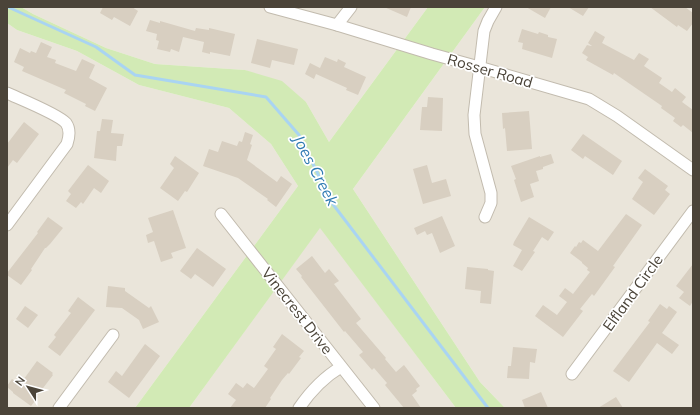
<svg xmlns="http://www.w3.org/2000/svg" width="700" height="415" font-family="Mulish,sans-serif">
	<style>
		.residential { fill: #eae5da }
		.green { fill: #d2eab5 }
		.lines { fill: none; stroke-linecap: round; stroke-linejoin: round }
		.stream { stroke: #a9d4f2; stroke-width: 3 }
		.building { fill: #d8cfc1 }
		.minor-casing { stroke: #c2bbae; stroke-width: 13 }
		.minor { stroke: #fff; stroke-width: 11 }
		.labels { text-anchor: middle; stroke-width: 3.5; stroke-linejoin: round; paint-order: stroke }
		.street-label { font-size: 15px; fill: #4b4439; stroke: #fff }
		.water-label { font-size: 16px; font-style: italic; fill: #2e7ab2; stroke: #fff }
	</style>
	<rect width="100%" height="100%" fill="#f6f3ec"/>
	<!-- residential -->
	<g class="residential">
		<polygon points="21,7 428,7 329,142 306,102 245,70 155,64 106,48 33,14"/>
		<polygon points="485,7 693,7 693,408 505,408 480,382 353,189"/>
		<polygon points="7,23 17,30 77,51 139,85 229,108 271,144 298,186 135,408 7,408"/>
		<polygon points="320,227 456,408 189,408"/>
	</g>
	<!-- green -->
	<polygon class="green" points="7,7 21,7 33,14 106,48 155,64 245,70 282,81 306,102 329,142 428,7 485,7 353,189 480,382 505,408 456,408 320,228 189,408 135,408 298,186 271,144 229,108 139,85 77,51 17,30 7,23"/>
	<g class="lines">
		<!-- stream -->
		<polyline class="stream" points="8,7 96,47 135,75 266,97 299,135 332,203 488,408"/>
	</g>
	<!-- building -->
	<g class="building">
		<polygon points="103,7 132,7 138,11 130,26 114,17 112,20 100,13"/>
		<polygon points="384,7 411,7 407,17"/>
		<polygon points="526,7 551,7 545,18"/>
		<polygon points="568,7 589,7 583,16"/>
		<polygon points="650,7 685,7 693,13 693,23 687,31 678,25 677,27"/>
		<polygon points="150,20 160,23 160,21 195,31 196,28 209,30 209,28 235,34 230,56 210,52 210,54 202,52 204,42 183,37 179,52 171,49 170,52 157,49 159,41 156,40 157,34 146,31"/>
		<polygon points="522,29 538,34 539,32 548,35 548,37 557,39 552,58 522,49 523,43 518,42"/>
		<polygon points="595,31 605,37 602,43 634,60 639,53 649,59 644,66 662,78 659,83 672,92 675,88 686,97 682,102 693,110 693,133 683,125 681,127 673,121 675,118 661,108 662,106 614,73 613,75 586,60 588,57 582,53 587,45 591,46 592,46 588,43"/>
		<polygon points="257,39 298,49 294,65 272,60 270,68 251,63"/>
		<polygon points="41,42 52,47 47,57 56,60 55,63 76,71 82,59 95,65 89,78 107,88 95,111 85,106 86,104 64,93 66,90 22,71 24,67 14,62 20,48 30,53 31,51 36,53"/>
		<polygon points="325,57 337,62 338,59 346,63 344,67 366,77 358,95 346,90 347,88 316,74 314,79 305,74 310,63 320,68"/>
		<polygon points="428,97 443,98 442,131 420,130 422,107 427,107"/>
		<polygon points="529,111 532,149 507,151 505,128 503,129 502,113"/>
		<polygon points="102,119 113,120 111,133 124,134 122,146 117,146 116,161 94,158 97,131 100,131"/>
		<polygon points="24,122 39,134 17,163 13,160 7,168 7,144"/>
		<polygon points="245,132 253,135 250,144 252,145 247,160 277,182 281,176 292,184 276,207 267,200 268,199 238,178 203,166 209,149 218,152 222,141 237,146 239,141 242,142"/>
		<polygon points="583,134 622,161 613,175 585,156 583,159 571,150"/>
		<polygon points="551,154 554,163 543,167 543,169 536,171 539,181 530,184 534,197 521,202 514,180 516,179 511,166 540,156 540,157"/>
		<polygon points="175,156 199,173 187,192 185,191 178,201 160,188 174,168 170,164"/>
		<polygon points="88,165 109,181 101,193 94,188 83,204 81,202 76,208 66,201 71,194 68,191"/>
		<polygon points="427,165 432,183 446,179 451,196 423,204 413,169"/>
		<polygon points="645,169 668,186 665,190 670,194 654,215 632,199 643,182 638,178"/>
		<polygon points="173,210 186,248 171,253 173,258 161,262 154,241 148,243 146,235 153,232 148,218"/>
		<polygon points="626,214 642,225 613,266 615,267 594,296 592,294 580,309 583,311 563,337 535,316 543,305 557,315 567,302 559,296 565,288 573,294 590,272 587,270 588,268 582,263 582,262 570,253 575,246 576,247 579,242 581,243 583,240 598,251"/>
		<polygon points="442,216 455,246 440,253 432,233 427,235 425,231 417,235 414,228"/>
		<polygon points="48,217 63,228 50,244 46,248 45,248 31,269 32,270 21,285 7,275 7,273 38,233 37,232"/>
		<polygon points="529,217 554,232 548,241 542,237 533,251 535,252 522,271 513,266 522,250 513,245 514,242"/>
		<polygon points="197,248 226,269 213,287 195,274 191,279 180,271"/>
		<polygon points="312,256 325,273 329,269 339,281 334,284 361,319 356,323 386,358 385,359 396,372 404,365 420,386 416,389 417,391 412,395 421,408 404,408 385,385 387,383 374,368 372,370 359,355 363,352 345,331 344,332 301,277 302,276 296,269"/>
		<polygon points="693,264 693,301 690,306 679,298 684,292 676,286"/>
		<polygon points="467,267 488,269 488,270 494,271 491,304 480,303 481,291 465,289"/>
		<polygon points="108,286 125,288 125,291 149,308 151,306 159,322 143,329 139,320 122,308 106,307"/>
		<polygon points="78,297 95,310 60,356 48,347 56,337 54,335 71,313 68,311"/>
		<polygon points="660,304 667,309 669,306 677,312 662,333 679,345 672,354 657,343 629,382 613,371 650,322 648,321"/>
		<polygon points="25,306 38,315 28,328 16,319"/>
		<polygon points="282,334 304,351 299,357 301,358 289,374 288,373 282,380 270,398 271,399 265,408 230,408 236,400 228,394 236,383 243,388 247,383 254,388 268,369 264,366 276,349 273,347"/>
		<polygon points="145,344 160,356 129,398 108,382 116,371 122,376"/>
		<polygon points="513,347 537,349 535,363 530,362 529,379 507,378 508,366 511,366"/>
		<polygon points="37,361 53,373 52,374 53,375 37,396 38,397 31,406 13,393 13,392 7,387 7,386 12,379 19,384 20,382 21,383"/>
		<polygon points="541,392 548,408 525,408 522,400"/>
		<polygon points="616,397 623,408 598,408"/>
	</g>
	<g class="lines">
		<!-- minor casing -->
		<g class="minor-casing">
			<g id="minor">
				<polyline points="270,7 337,25 432,54 479,67 589,99 617,116 693,170"/>
				<polyline points="337,25 351,7"/>
				<path d="M 7,93 C 20,99 58,114 66,123 C 71,130 69,138 67,144 L 7,225"/>
				<polyline points="221,214 374,408"/>
				<polyline points="485,217 491,203 491,193 475,134 474,115 484,31 488,21 496,7"/>
				<polyline points="572,374 693,211"/>
				<polyline points="59,408 113,335"/>
				<path d="M 299,408 C 310,392 324,377 341,367"/>
			</g>
		</g>
		<!-- minor -->
		<use href="#minor" class="minor"/>
	</g>
	<g class="labels">
		<!-- street labels -->
		<g class="street-label">
			<text transform="translate(490 71) rotate(16)" y="5">Rosser Road</text>
			<text transform="translate(633 293) rotate(-54)" y="5">Elfland Circle</text>
			<text transform="translate(297 311) rotate(52)" y="5">Vinecrest Drive</text>
		</g>
		<!-- water labels -->
		<g class="water-label">
			<text transform="translate(316 170) rotate(62)" y="6">Joes Creek</text>
		</g>
	</g>
	<!-- border -->
	<rect width="700" height="415" fill="none" stroke="#4b4439" stroke-width="16"/>
	<!-- north arrow -->
	<g transform="translate(28 387) rotate(306)" stroke="#ffffff" stroke-width="3" paint-order="stroke">
	<path d="M0-3L7 15L0 10L-7 15Z" fill="#4b4439"/>
	<text y="-6" font-size="11" font-weight="bold" text-anchor="middle" fill="#4b4439">N</text>
	</g>
</svg>
